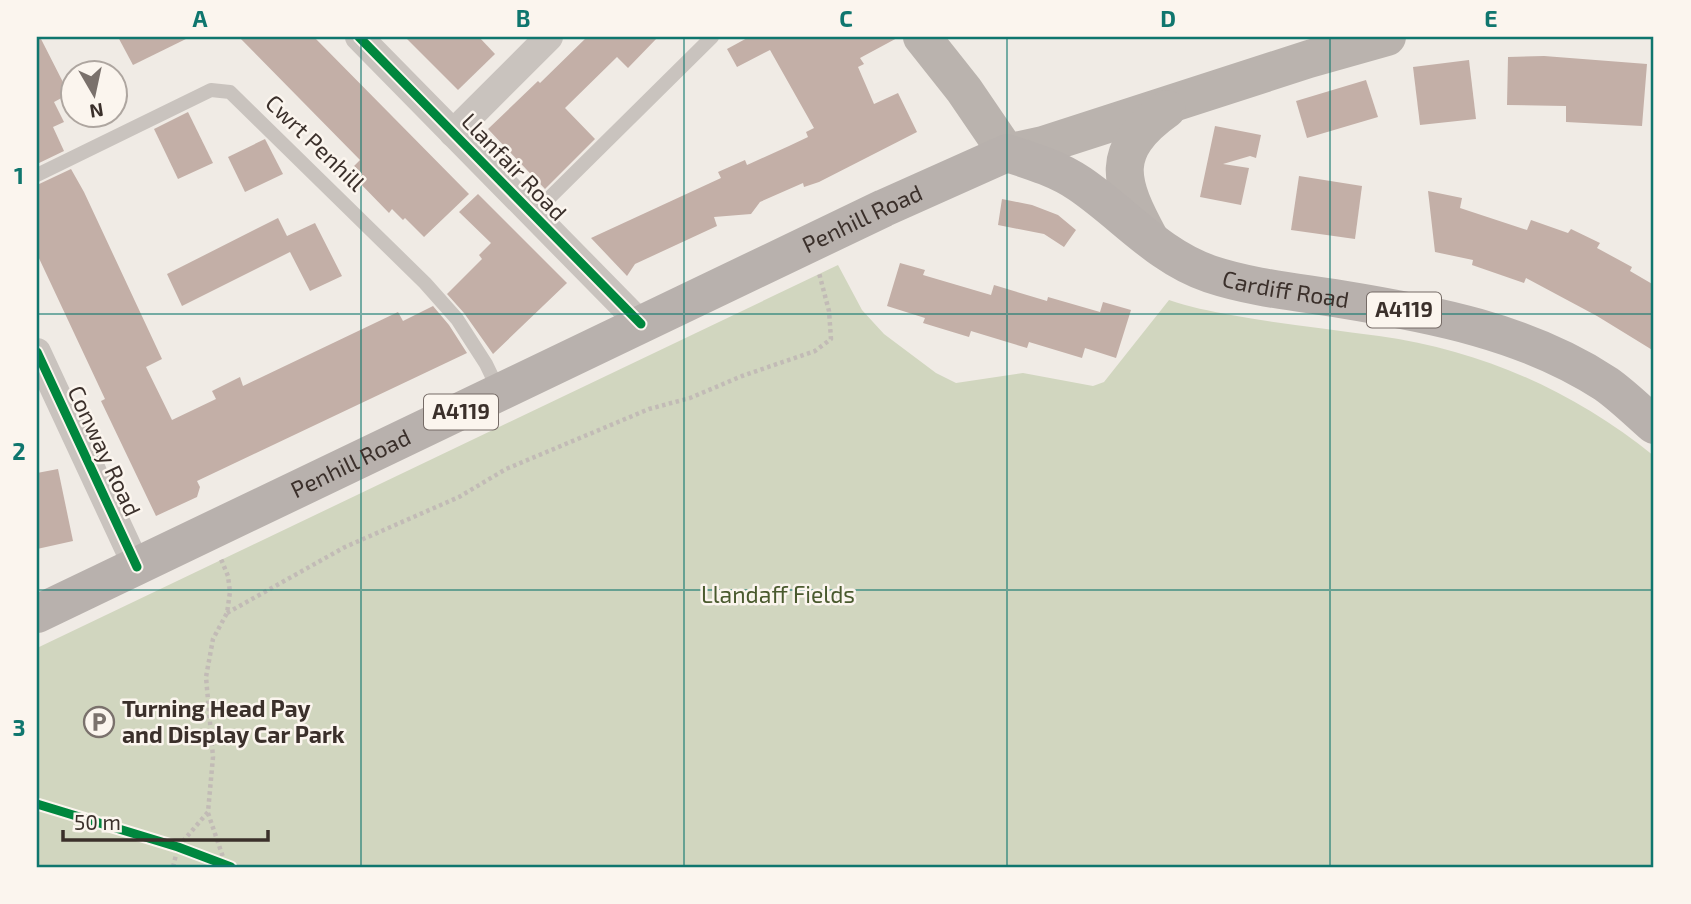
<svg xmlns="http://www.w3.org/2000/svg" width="1691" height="904" font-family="'Exo 2',sans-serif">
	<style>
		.green { fill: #d1d6bf }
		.building { fill: #c3afa7 }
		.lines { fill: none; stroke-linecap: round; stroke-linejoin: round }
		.path { stroke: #c2bbb6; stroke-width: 4.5; stroke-dasharray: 3.5 3.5; stroke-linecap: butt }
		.service { stroke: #c9c3be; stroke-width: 14 }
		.minor { stroke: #c9c3be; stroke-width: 28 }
		.secondary { stroke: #bab3ae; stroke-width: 38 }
		.primary { stroke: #b8b1ad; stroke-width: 38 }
		.cycleway-casing { stroke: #fbf5ee; stroke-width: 13 }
		.cycleway { stroke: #00873e; stroke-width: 9 }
		.grid { fill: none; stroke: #0f766e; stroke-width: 2; stroke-opacity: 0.55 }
		.labels { text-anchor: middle; stroke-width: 5; stroke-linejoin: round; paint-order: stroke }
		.shield { fill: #fbf5ee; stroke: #756b66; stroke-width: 2 }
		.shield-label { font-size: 21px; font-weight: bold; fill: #3b302b }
		.street-label { font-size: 23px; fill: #3b302b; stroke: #fbf5ee }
		.park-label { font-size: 23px; fill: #4a5a2e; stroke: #fbf5ee }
		.poi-label { font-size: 23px; font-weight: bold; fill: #3b302b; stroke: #fbf5ee; text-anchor: start }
		.neatline { fill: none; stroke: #0f766e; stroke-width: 2.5 }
		.grid-label { font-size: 23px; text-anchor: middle; font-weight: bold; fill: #0f766e }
	</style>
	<rect width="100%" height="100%" fill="#f0ebe5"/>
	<!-- green -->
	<path class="green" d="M 838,265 L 862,310 L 884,334 L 936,373 L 956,383 L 1023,373 L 1093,386 L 1104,382 L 1169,300 C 1189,307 1210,311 1231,315 C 1280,324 1329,329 1379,336 C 1483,351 1572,390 1654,456 L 1654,867 L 37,867 L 37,648 Z"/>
	<!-- building -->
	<g class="building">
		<polygon points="37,37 40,37 69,94 54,102 64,122 53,127 64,151 37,164"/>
		<polygon points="118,37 190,37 133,65"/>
		<polygon points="239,37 314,37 469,194 424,237 405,218 403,220 392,209 389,213 355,178 361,172 354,166 360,160"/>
		<polygon points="405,37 479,37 495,54 458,90"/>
		<polygon points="587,37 658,37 628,68 617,57 565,108 595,139 545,189 488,129 538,81 540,83"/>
		<polygon points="749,37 899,37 860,58 864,64 858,67 874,104 898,93 917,132 819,182 804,187 803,183 760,202 751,214 714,217 717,226 635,264 627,276 591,238 721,178 718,172 745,160 747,165 789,146 808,137 806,132 814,128 770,50 737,67 727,49"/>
		<polygon points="1544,56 1647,64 1642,126 1566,122 1566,106 1507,105 1508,57"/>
		<polygon points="1469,60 1476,119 1420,125 1413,67"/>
		<polygon points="1366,80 1378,117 1307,138 1296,101"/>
		<polygon points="188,112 213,163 178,179 154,129"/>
		<polygon points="1215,126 1261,135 1256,158 1250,156 1223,164 1249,168 1241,205 1200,197"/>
		<polygon points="265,139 283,174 245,192 228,157"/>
		<polygon points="71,169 84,192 162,359 146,367 172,420 216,399 212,391 240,377 243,386 398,312 403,321 433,306 449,325 467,353 197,481 200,487 197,497 156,516 101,401 105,399 37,254 37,185"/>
		<polygon points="1299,176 1362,186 1355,239 1291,230"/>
		<polygon points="1428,191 1462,198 1460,208 1527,230 1531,220 1568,233 1571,229 1600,243 1597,248 1632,267 1630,271 1654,285 1654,351 1597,316 1526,278 1524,283 1472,265 1473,260 1435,252"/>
		<polygon points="478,194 567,283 493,354 464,313 447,294 482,259 479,255 491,243 459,212"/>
		<polygon points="1002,199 1032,205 1058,215 1076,230 1064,247 1044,234 998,225"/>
		<polygon points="278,218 287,236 315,223 342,276 310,291 290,252 182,306 167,274"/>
		<polygon points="900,263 925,270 923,275 991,295 994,285 1047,301 1048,297 1100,312 1103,302 1131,310 1116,358 1085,348 1082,358 1029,342 1027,348 971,331 969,337 923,323 925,318 887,306"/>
		<polygon points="58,469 73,541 37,549 37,473"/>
	</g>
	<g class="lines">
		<!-- path -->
		<g class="path">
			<polyline points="227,613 345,547 459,497 506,469 649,409 690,398 742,376 815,351 831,339 829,311 819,273"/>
			<polyline points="37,804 178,847 231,867"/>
			<polyline points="208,813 226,866"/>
			<polyline points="173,867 178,847 208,812 213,757 206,677 213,639 227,613 230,592 228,576 221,559"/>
		</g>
		<!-- service -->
		<g class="service">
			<polyline points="37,175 211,90 230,92 425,283 457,319 486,364 499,391"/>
			<polyline points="533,214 712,37"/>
		</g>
		<!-- minor -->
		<g class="minor">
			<polyline points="359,37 641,324"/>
			<polyline points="453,133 549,37"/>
			<polyline points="37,352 137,567"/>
		</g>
		<!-- secondary -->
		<g class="secondary">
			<polyline points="922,37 964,90 1007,153 1043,145 1309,59 1387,37"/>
			<path d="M 1150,239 C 1119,182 1108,151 1167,109"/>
		</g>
		<!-- primary -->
		<path class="primary" id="s1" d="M 37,614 L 884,208 L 1007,153 C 1032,161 1058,169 1080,184 C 1124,214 1159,257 1210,274 C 1252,288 1297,292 1340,299 C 1432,314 1527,332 1606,384 C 1623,396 1639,412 1654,425"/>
		<!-- cycleway casing -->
		<g class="cycleway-casing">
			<g id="cycleway">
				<polyline points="359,37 641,324"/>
				<polyline points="37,352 137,567"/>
				<polyline points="37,804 178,847 231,867"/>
			</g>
		</g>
		<!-- cycleway -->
		<use href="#cycleway" class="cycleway"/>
	</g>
	<!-- grid -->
	<path class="grid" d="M 361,37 L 361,867M 684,37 L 684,867M 1007,37 L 1007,867M 1330,37 L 1330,867M 37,314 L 1654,314M 37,590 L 1654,590"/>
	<!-- icons -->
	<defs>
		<g id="parking-ring" transform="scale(1.575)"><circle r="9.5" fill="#fbf5ee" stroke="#7a716c" stroke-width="1.5"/><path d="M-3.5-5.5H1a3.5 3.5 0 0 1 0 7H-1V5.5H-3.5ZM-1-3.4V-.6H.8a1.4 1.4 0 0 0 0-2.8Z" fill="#7a716c"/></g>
	</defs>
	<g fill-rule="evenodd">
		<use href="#parking-ring" x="99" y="722"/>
	</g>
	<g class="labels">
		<!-- shield labels -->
		<g class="shield">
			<rect x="1367" y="292.5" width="74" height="35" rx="5"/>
			<rect x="424" y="394.5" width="74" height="35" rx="5"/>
		</g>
		<g class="shield-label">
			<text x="1404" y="317">A4119</text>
			<text x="461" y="419">A4119</text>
		</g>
		<!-- street labels -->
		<g class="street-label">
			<text transform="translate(315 143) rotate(44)" y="8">Cwrt Penhill</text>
			<text transform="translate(514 167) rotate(46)" y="8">Llanfair Road</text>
			<text dy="8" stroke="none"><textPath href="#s1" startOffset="915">Penhill Road</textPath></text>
			<text dy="8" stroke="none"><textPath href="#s1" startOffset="1390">Cardiff Road</textPath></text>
			<text transform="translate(104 451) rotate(65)" y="8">Conway Road</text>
			<text dy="8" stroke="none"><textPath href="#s1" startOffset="348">Penhill Road</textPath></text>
		</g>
		<!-- park labels -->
		<g class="park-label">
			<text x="778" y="603">Llandaff Fields</text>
		</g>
		<!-- poi labels -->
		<g class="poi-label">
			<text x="122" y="717">Turning Head Pay<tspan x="122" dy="26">and Display Car Park</tspan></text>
		</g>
	</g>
	<!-- border -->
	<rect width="1691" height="904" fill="none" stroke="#fbf5ee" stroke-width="77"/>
	<!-- north arrow -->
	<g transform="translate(94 94) rotate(171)"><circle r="33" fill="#fbf5ee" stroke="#aea6a0" stroke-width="2"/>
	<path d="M0-5L12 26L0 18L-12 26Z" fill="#7a716c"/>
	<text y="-10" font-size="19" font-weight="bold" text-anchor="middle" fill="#3b302b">N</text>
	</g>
	<!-- scale -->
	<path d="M63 830v10h205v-10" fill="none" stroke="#3b302b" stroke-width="3.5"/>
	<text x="74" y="830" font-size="21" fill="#3b302b" stroke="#fbf5ee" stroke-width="5" paint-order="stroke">50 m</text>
	<rect x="38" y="38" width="1614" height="828" class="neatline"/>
	<g class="grid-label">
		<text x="200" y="27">A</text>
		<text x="523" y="27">B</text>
		<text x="846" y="27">C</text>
		<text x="1168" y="27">D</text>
		<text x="1491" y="27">E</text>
		<text x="19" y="184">1</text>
		<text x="19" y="460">2</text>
		<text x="19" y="736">3</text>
	</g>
</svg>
